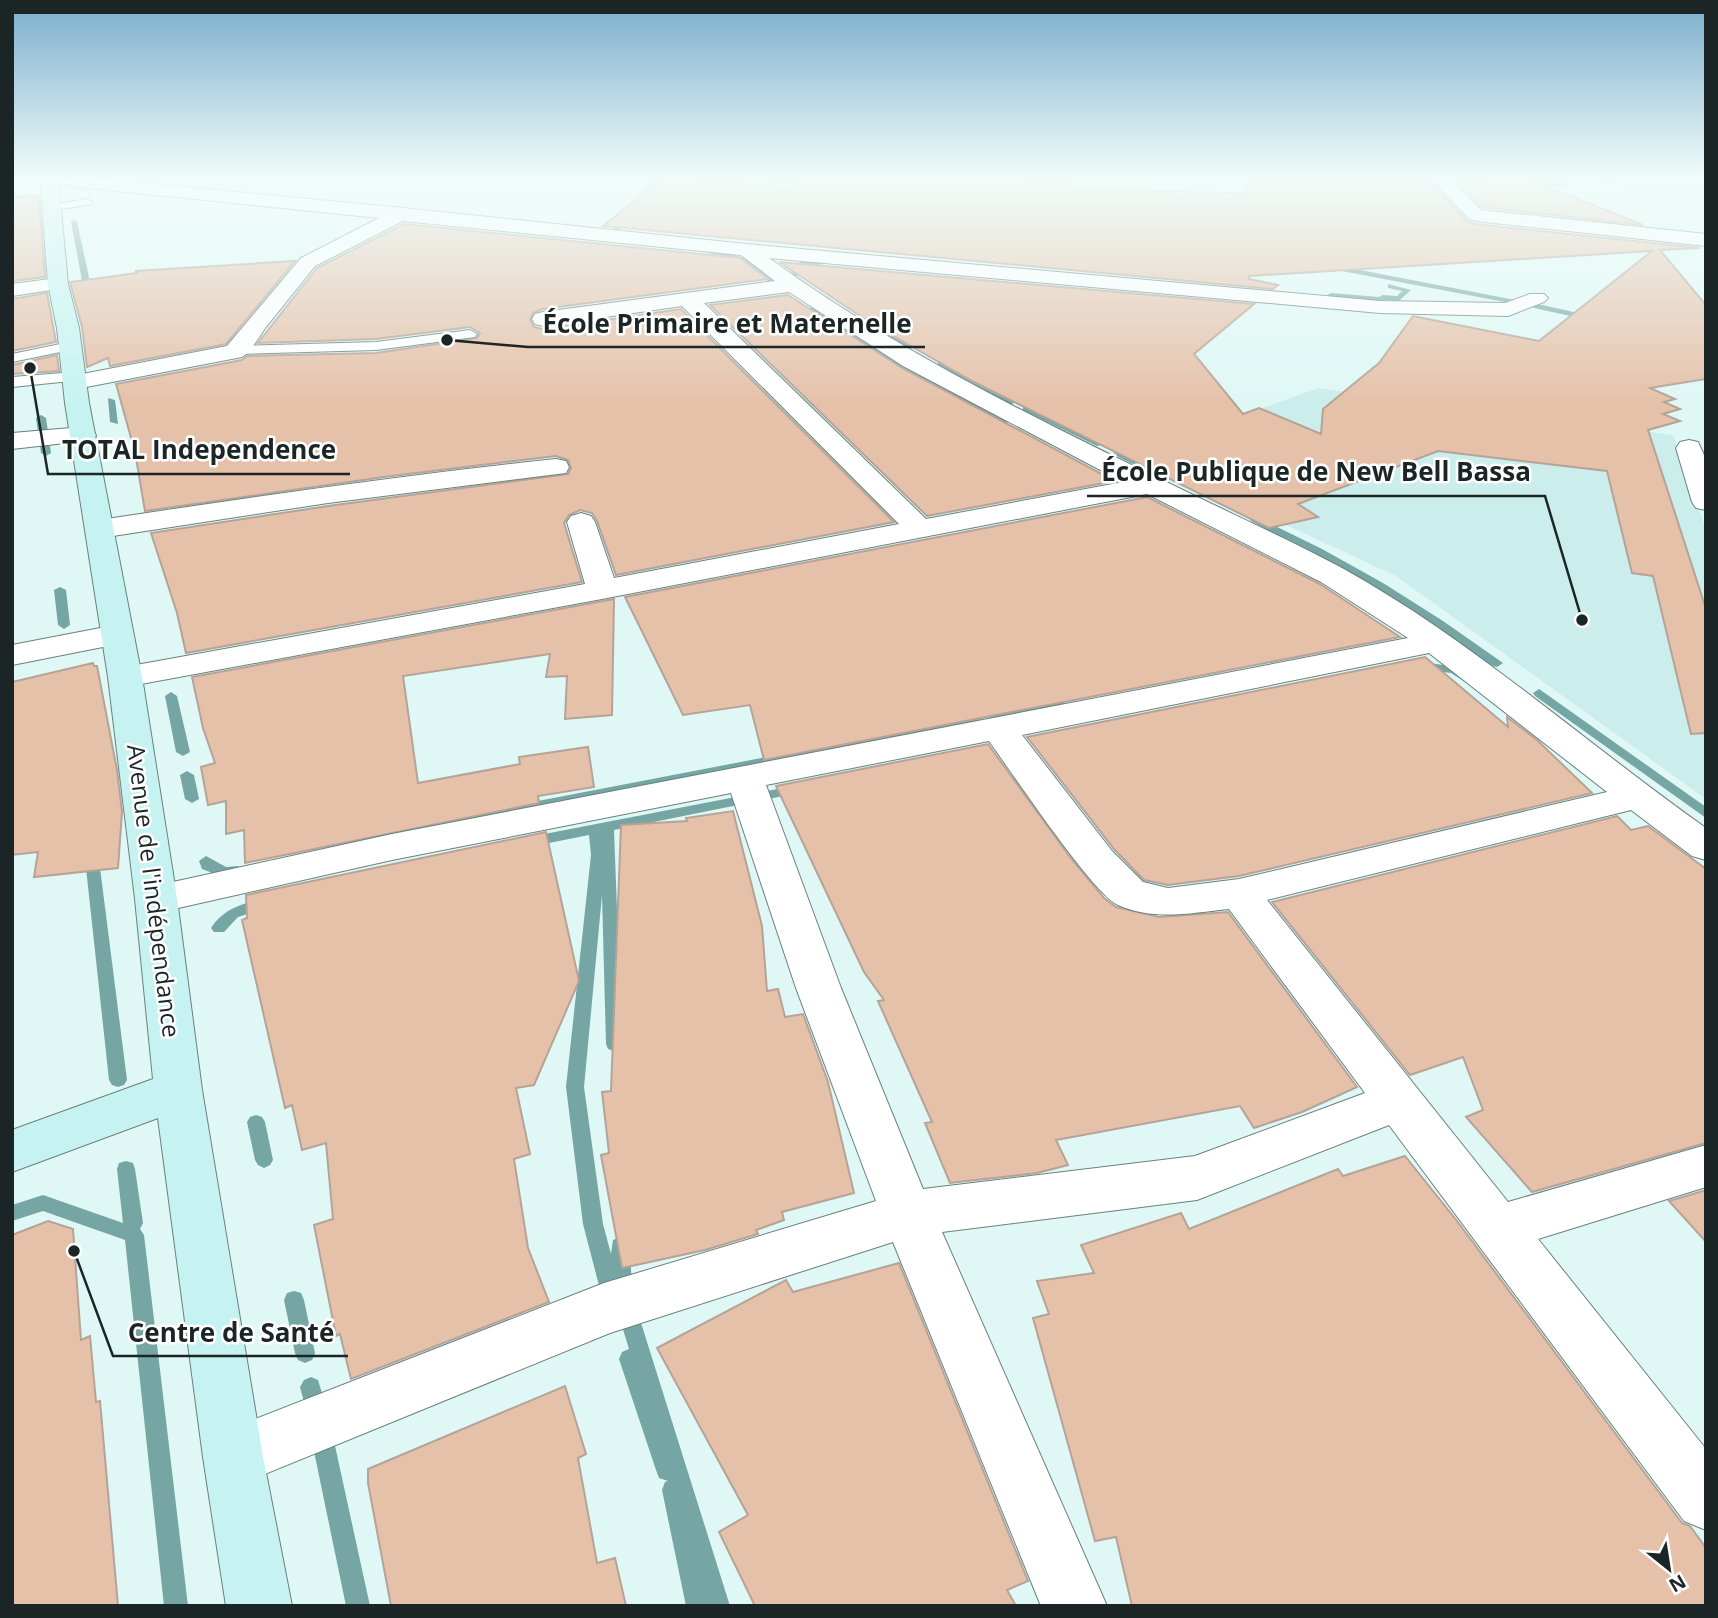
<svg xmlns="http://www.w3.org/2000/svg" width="1718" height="1618" font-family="'Open Sans',sans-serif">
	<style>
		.built { fill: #cbedeb }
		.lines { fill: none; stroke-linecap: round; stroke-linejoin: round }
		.stream { fill: #75a6a3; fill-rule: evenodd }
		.building { fill: #e5c1a9; stroke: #b5a398; stroke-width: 2 }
		.lane-casing { stroke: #6a807e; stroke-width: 2 }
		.street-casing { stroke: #6a807e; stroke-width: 2 }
		.secondary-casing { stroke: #6a807e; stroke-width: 2 }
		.lane { fill: #fff; fill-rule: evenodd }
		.street { fill: #fff; fill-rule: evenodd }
		.secondary { fill: #c6f3f1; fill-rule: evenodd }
		.labels { text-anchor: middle; stroke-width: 5; stroke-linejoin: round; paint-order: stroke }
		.street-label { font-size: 24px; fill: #1c2525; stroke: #fff }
		.leader { fill: none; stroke: #1c2525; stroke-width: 2.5 }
		.callout-dot { fill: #1c2525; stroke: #fff; stroke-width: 2.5 }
		.callout-label { font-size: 26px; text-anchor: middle; font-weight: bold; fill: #1c2525; stroke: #fff; stroke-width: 5; stroke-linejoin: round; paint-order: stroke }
	</style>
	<rect width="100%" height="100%" fill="#dff8f5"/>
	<!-- built -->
	<polygon class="built" points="1318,388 1673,435 1706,530 1706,799 1396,576 1172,472 1148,450"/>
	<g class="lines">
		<!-- stream -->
		<g class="stream">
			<polygon points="652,178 658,178 640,204 640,212 618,230 614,230 614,228 635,210 634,204"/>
			<polygon points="749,178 772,178 819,184 816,186"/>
			<polygon points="1152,178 1165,178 1155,180"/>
			<polygon points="1170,178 1223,178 1224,179 1221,181"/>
			<polygon points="1446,181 1567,183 1570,185 1567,187 1444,184"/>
			<polygon points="74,220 77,222 93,296 89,298 85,296 71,222"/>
			<polygon points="708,248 746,258 785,286 778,288 740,262 705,252"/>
			<path d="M 804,260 L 827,260 L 831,262 C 821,267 808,263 797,269 L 801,276 L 795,276 L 788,268 Z"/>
			<polygon points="1329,264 1510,299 1514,301 1510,303 1326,268 1326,264"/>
			<polygon points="1388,284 1411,290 1399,301 1385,300 1381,302 1331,297 1327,295 1331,293 1379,297 1383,295 1397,296 1402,291 1388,288"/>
			<polygon points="1537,304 1592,316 1593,318 1589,320 1534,308 1533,306"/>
			<polygon points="814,306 896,358 1013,421 1005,423 890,362 811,310 810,308"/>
			<polygon points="864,317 870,317 914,347 907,349 864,321"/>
			<polygon points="938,362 944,362 1018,402 1011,404 938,366"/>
			<polygon points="108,398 115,400 118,424 110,422"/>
			<polygon points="1023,406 1029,406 1105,444 1097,446 1023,410"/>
			<polygon points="41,415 46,418 51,453 46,456 41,453 36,418"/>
			<polygon points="1118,450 1151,466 1153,468 1145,470 1115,455 1113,453"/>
			<polygon points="1255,516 1322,549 1383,583 1443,621 1503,663 1497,667 1493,666 1375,588 1251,521 1250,519"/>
			<polygon points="60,587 66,590 70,625 64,629 58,625 54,590"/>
			<polygon points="1421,662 1458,667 1473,679 1467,683 1451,673 1417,669 1415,666 1417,663"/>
			<polygon points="1539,689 1706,807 1706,818 1535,696 1533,693"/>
			<polygon points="171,692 177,696 190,752 183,756 176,752 165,696"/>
			<polygon points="1059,701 1063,702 1065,705 1063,708 995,722 989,718 995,714"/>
			<polygon points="975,717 980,718 981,721 980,724 454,827 447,822 454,817"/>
			<polygon points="187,771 194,775 199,799 192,803 185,799 180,775"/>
			<polygon points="798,785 803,786 805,789 803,792 614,830 622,1044 620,1049 614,1051 608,1049 606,1044 602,895 584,1087 603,1224 611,1254 613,1240 620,1237 627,1240 630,1246 632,1291 629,1297 621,1300 619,1303 612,1306 605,1303 602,1297 583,1224 566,1087 591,855 589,835 529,847 522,842 529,837"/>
			<path d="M 206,856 L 226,867 L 238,866 L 245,871 C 234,883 215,874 202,869 L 199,861 Z"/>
			<polygon points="93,863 100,868 127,1080 124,1085 118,1087 112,1085 109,1080 86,868"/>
			<path d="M 264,898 L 269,899 L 272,903 L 269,907 L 238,917 L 224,932 L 214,932 L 211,928 C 224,908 242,904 264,898 Z"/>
			<polygon points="256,1115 262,1117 265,1122 273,1160 270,1165 264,1168 258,1165 255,1160 247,1122 250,1117"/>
			<polygon points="126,1161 133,1163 135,1169 143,1223 140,1229 144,1235 188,1606 164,1606 125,1240 43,1211 12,1221 12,1205 43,1195 123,1223 117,1169 119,1163"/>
			<polygon points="294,1291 301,1293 304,1300 315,1353 312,1360 305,1363 298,1360 295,1353 284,1300 287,1293"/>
			<polygon points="632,1316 639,1319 642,1326 730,1606 686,1606 662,1490 665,1482 668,1481 659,1478 656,1470 619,1359 622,1352 629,1349 622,1326 625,1319"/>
			<polygon points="311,1377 318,1380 328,1413 322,1422 329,1424 332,1432 370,1606 346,1606 310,1432 316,1423 309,1420 300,1387 304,1380"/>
		</g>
	</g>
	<!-- building -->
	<g class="building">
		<polygon points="662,178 692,178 795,189 801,178 1072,179 1073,188 1250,194 1245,184 1254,182 1432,184 1467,221 1475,224 1700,248 1660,250 1706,305 1706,379 1650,388 1675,399 1664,402 1680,409 1663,414 1680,421 1648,430 1706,609 1706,733 1691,734 1653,576 1632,573 1607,471 1438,451 1298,504 1318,517 1269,528 972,381 869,322 779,262 1254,304 1194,354 1243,414 1259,408 1321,434 1323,409 1379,363 1413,316 1539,341 1652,251 1249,276 1249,279 1278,285 1273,289 603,226"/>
		<polygon points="1481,178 1526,178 1643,225 1482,207 1459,184 1488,185"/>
		<polygon points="39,196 45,277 12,281 12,197"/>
		<polygon points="404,224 740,258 768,279 543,309 533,313 530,320 534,327 543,329 681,309 894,522 616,575 597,521 592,513 580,510 569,515 564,523 582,582 186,653 177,613 151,533 328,506 568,474 571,468 568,460 556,456 384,477 145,511 135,452 116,384 242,360 247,356 376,353 477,338 480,333 470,327 376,339 258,343 317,268"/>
		<polygon points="295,261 226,344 110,366 108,358 87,367 82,327 70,282 137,273 136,271"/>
		<polygon points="47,293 56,342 12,351 12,299"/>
		<polygon points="788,295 902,368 1115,481 927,516 710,305"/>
		<polygon points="57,355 59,371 12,374 12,365"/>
		<polygon points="1147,497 1320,584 1400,637 764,760 750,705 683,715 625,597"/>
		<polygon points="614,599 612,715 565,719 567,676 546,677 550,654 403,676 418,783 520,764 519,757 588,747 594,787 538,796 539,803 245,863 244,830 226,834 226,801 208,805 201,767 215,763 203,728 192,677"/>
		<polygon points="1425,657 1508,727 1507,717 1537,740 1592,793 1239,876 1168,885 1144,880 1114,849 1027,737"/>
		<polygon points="93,663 94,666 97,666 117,770 122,812 118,868 34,877 38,852 12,855 12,682"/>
		<polygon points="988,744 1070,857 1104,898 1116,907 1159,917 1228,912 1357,1087 1302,1112 1254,1128 1240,1106 1056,1140 1068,1165 1037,1173 950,1183 925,1123 932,1122 878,1001 884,1000 864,972 776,786"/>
		<polygon points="733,811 762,926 767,991 778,989 785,1017 803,1014 828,1082 854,1193 782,1212 784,1220 756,1230 758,1234 705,1250 622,1268 601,1155 609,1153 602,1092 611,1091 621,825 687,821 686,818"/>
		<polygon points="1617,816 1631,830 1648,826 1706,869 1706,1143 1532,1192 1466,1117 1483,1110 1463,1057 1410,1075 1272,902"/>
		<polygon points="546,832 579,981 534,1085 516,1088 530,1154 514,1159 528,1248 549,1302 351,1379 340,1334 336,1336 314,1225 333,1219 326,1143 302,1150 292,1105 285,1108 242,920 247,918 246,895"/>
		<polygon points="1405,1156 1457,1221 1682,1523 1690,1526 1706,1548 1706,1606 1132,1606 1116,1537 1095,1541 1033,1318 1049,1314 1037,1281 1094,1273 1081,1245 1181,1213 1189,1229 1338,1169 1343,1176"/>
		<polygon points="1706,1190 1706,1242 1669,1201"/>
		<polygon points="48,1221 73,1229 81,1340 90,1336 96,1402 100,1401 118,1606 12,1606 12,1235"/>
		<polygon points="899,1263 1028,1581 1007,1590 1016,1606 755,1606 719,1532 748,1515 657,1348 786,1280 793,1292"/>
		<polygon points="565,1386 586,1454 578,1458 597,1563 615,1558 626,1606 391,1606 368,1483 368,1469"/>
	</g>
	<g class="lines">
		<!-- lane casing -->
		<g class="lane-casing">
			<g id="lane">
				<polygon points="87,199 93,202 91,204 51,211 45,208 51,205"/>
				<polygon points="470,330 477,334 475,337 376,350 238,354 231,350 238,346 376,342"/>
				<polygon points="70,342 75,343 77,346 75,349 12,362 12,354"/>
				<polygon points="75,372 80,374 83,377 80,380 12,387 12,377"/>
			</g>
		</g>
		<!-- street casing -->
		<g class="street-casing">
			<g id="street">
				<path d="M 90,178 L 404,208 L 746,244 L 1380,301 L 1505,303 L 1530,294 L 1544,294 L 1548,298 L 1544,302 L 1508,316 L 1380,313 L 769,258 C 898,352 1040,421 1183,490 C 1236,516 1290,540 1342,568 C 1472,640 1584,742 1706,828 L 1706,860 L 1692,856 L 1631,810 L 1267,900 L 1508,1202 L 1706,1145 L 1706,1187 L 1538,1239 L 1706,1449 L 1706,1530 L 1684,1521 L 1389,1125 L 1197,1200 L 942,1232 L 1107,1606 L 1041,1606 L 893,1242 L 610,1333 L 233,1487 L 212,1478 L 203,1457 L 212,1436 L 604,1283 L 876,1201 L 796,988 L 731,793 L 392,860 L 156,913 L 141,909 L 135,899 L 141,889 L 392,834 L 1408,638 L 1321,582 L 1147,494 L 602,599 L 125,687 L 113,684 L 108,677 L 113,670 L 125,667 L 585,584 L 567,522 L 571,516 L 581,513 L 591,516 L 595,522 L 614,578 L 899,524 L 682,306 L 543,326 L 535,324 L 532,319 L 535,314 L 543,312 L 775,281 L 741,255 L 403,221 L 315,266 L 266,327 L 249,352 L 242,357 L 76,389 L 67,387 L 64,382 L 67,377 L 227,346 L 301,258 L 379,218 L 49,184 L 40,179 ZM 789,292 L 903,366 L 1123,482 L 926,519 L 704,303 ZM 1429,653 L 1607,792 L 1239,879 L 1168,888 L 1143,882 L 1112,851 L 1022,735 ZM 989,741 C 1011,771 1092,893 1118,905 C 1154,921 1191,913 1229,909 L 1365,1093 L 1195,1156 L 923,1189 L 841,988 L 766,785 Z"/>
				<polygon points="1430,178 1449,178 1481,210 1706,234 1706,246 1476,221 1469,219"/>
				<polygon points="1596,178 1706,178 1706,185 1605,183"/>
				<polygon points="58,278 65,280 68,284 65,288 12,296 12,284"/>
				<polygon points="83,427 92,430 96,435 92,440 12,449 12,433"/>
				<polygon points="1689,440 1698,442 1706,459 1706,510 1696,508 1692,502 1676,448 1680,442"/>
				<path d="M 556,459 L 566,461 L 569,467 L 566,473 L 328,503 L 100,538 L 90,535 L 85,529 L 90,523 L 100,520 C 252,497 403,475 556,459 Z"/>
				<polygon points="116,625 128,628 132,635 128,642 12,665 12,645"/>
			</g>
		</g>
		<!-- secondary casing -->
		<g class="secondary-casing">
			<polygon id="secondary" points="40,178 58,178 68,284 79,328 89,403 142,677 177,899 202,1090 263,1457 292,1606 226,1606 203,1457 158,1118 12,1172 12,1130 153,1079 135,899 108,677 65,403 57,328 48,284"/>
		</g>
		<!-- lane -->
		<use href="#lane" class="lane"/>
		<!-- street -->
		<use href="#street" class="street"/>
		<!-- secondary -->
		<use href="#secondary" class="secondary"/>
	</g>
	<!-- sky -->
	<linearGradient id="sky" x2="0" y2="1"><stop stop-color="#7aaecc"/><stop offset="0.44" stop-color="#f1fcfa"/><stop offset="1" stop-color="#f1fcfa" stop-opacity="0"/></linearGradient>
	<rect width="1718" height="404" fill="url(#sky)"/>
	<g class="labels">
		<!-- street labels -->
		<g class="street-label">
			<text transform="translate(153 891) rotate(83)" y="8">Avenue de l'indépendance</text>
		</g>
	</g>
	<!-- callouts -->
	<path class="leader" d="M447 340L528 347H925M30 368L48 474H350M1582 620L1545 496H1087M74 1251L113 1356H348"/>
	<g class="callout-dot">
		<circle cx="447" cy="340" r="7"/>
		<circle cx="30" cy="368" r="7"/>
		<circle cx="1582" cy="620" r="7"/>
		<circle cx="74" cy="1251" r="7"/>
	</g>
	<g class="callout-label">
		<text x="727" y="333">École Primaire et Maternelle</text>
		<text x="199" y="459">TOTAL Independence</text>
		<text x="1316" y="481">École Publique de New Bell Bassa</text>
		<text x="231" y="1342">Centre de Santé</text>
	</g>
	<!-- border -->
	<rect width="1718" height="1618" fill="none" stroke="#1c2525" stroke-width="28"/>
	<!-- north arrow -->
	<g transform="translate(1669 1569) rotate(150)" stroke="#ffffff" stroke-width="5" paint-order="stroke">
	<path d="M0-5L12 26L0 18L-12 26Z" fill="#1c2525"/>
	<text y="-10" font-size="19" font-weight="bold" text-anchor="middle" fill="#1c2525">N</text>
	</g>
</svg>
